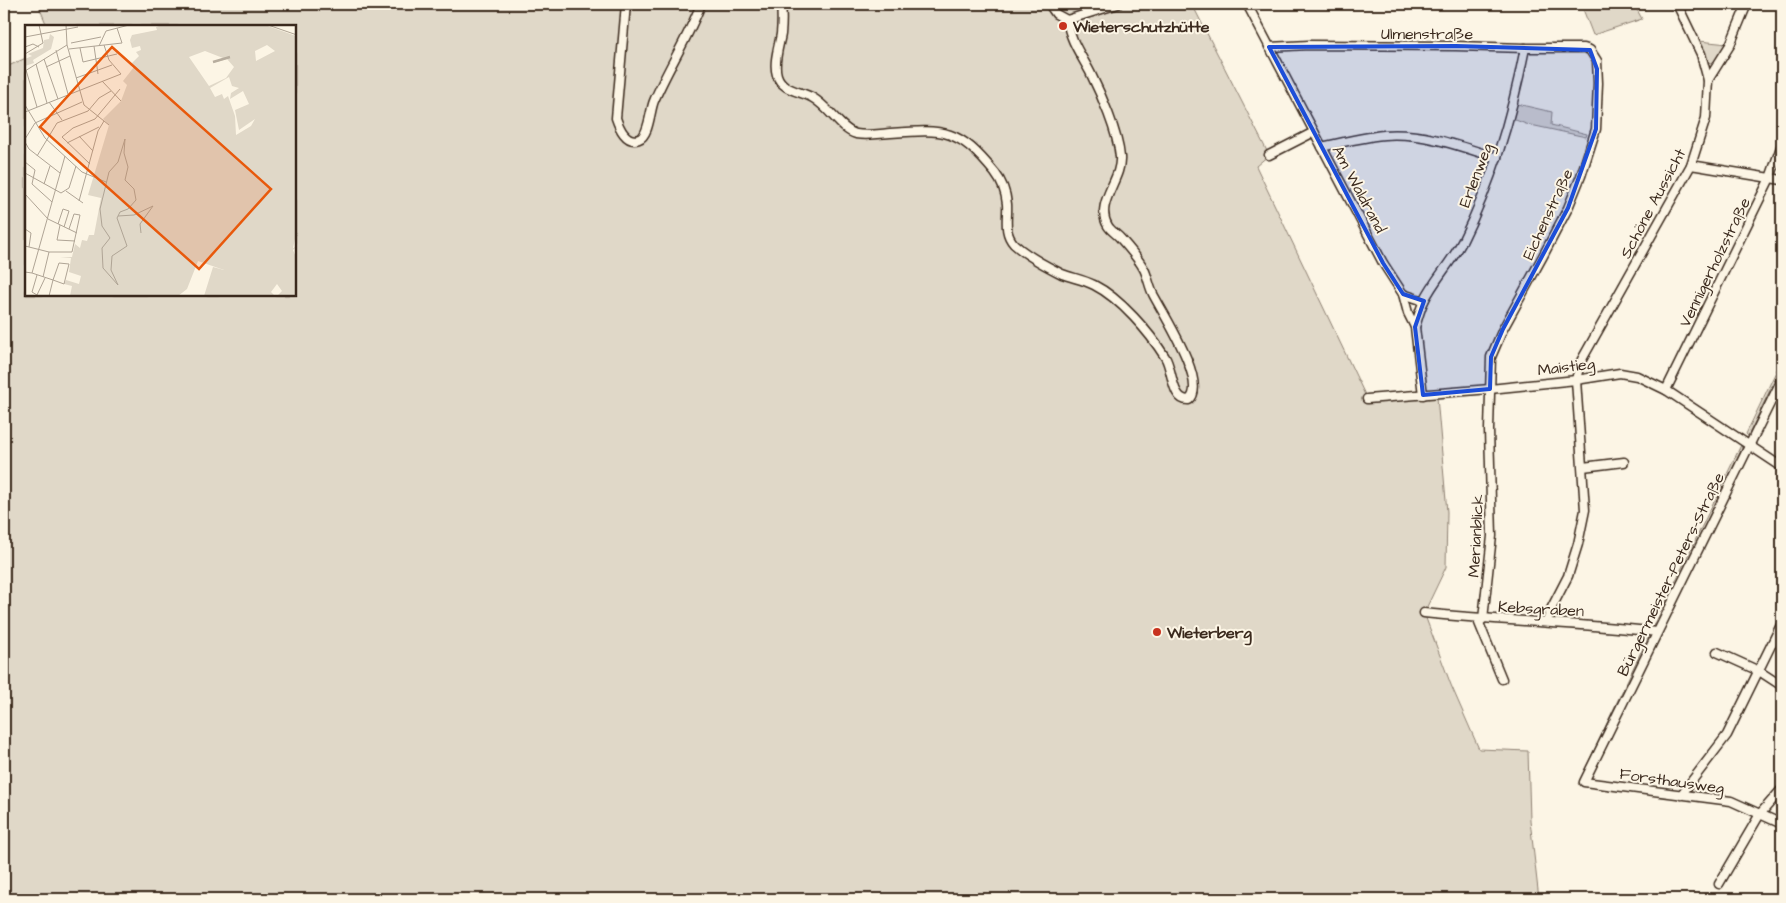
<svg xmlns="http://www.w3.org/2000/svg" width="1786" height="903" font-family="'Architects Daughter',sans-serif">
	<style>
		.green { fill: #e0d8c8; stroke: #8e8173 }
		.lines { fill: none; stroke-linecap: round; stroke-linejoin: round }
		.street-casing { stroke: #3b2a1e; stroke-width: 11 }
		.street { stroke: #fcf5e5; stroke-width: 8 }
		.marked { fill: #1d4ed8; fill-opacity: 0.2; stroke: #1d4ed8; stroke-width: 4; stroke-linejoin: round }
		.poi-dot { fill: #c8321e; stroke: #fcf5e5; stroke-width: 2 }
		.labels { text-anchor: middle; stroke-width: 4; stroke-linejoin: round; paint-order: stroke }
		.poi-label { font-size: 16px; font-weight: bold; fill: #3b2a1e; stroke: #fcf5e5; text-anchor: start }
		.street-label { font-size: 16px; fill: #3b2a1e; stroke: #fcf5e5 }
		.inset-river { fill: none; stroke: #b7ad9e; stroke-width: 2.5 }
		.inset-road { fill: none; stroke: #afa495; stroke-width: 1 }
		.view { fill: #e8590c; fill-opacity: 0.15; stroke: #e8590c; stroke-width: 2.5 }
		.inset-edge { fill: none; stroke: #3b2a1e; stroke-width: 2.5 }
	</style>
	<rect width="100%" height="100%" fill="#fcf5e5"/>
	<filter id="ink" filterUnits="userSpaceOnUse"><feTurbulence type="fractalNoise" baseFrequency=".02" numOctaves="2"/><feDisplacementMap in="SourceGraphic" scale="10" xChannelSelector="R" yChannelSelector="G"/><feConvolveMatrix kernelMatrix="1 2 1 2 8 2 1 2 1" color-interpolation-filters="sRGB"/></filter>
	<g filter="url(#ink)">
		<!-- green -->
		<g class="green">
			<polygon points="38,4 1192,4 1269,155 1256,166 1367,399 1422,395 1437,397 1447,512 1446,567 1424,613 1451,685 1479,749 1528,751 1530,820 1539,899 4,899 4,68 26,58 26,295 295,295 295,26 47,26"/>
			<polygon points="1581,4 1634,4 1642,19 1593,35"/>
			<polygon points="1699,41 1728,44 1717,61 1710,63 1706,60"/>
			<polygon points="1517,104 1552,112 1551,125 1587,134 1586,137 1526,124 1513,119"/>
			<polygon points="1782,359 1782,365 1748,436 1746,434"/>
			<polygon points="1741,445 1742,449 1657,624 1654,626"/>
			<polygon points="1648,637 1649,642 1579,785 1578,784"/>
		</g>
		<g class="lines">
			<!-- street casing -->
			<g class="street-casing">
				<g id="street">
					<path d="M 626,4 L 616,118 C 619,127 626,144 639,139 C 649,136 650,110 654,101 C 668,68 688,38 701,4"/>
					<path d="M 781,4 C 782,14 782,24 781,34 C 779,46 773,63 777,75 C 782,91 801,91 813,98 C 829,107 841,130 856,134 C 867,136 879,134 890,133 C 946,129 958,128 995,173 C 1002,182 1006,193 1007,204 C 1008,218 1003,232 1014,244 C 1027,256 1046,266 1062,274 C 1073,278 1084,280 1094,285 C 1120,298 1150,333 1165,357 C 1173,369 1171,401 1189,400 C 1209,384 1162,312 1153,294 C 1149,286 1148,277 1144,269 C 1138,258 1129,248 1121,239 C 1117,234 1111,231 1108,226 C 1094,203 1122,180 1120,157 C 1118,133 1101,94 1090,72 C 1081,55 1070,40 1067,20"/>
					<polyline points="1049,4 1056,14 1067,20"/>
					<polyline points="1247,4 1383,263 1403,294 1408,313 1415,327 1423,395"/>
					<polyline points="1067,20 1118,4"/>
					<polyline points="1269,47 1309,45 1456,46 1525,48 1584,48 1590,50 1597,61 1598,83 1596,129 1581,176 1568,208 1543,256 1503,329 1491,357 1489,430 1492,536 1483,619 1479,623 1502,679"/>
					<polyline points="1708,80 1730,45 1747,4"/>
					<path d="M 1322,147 C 1343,142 1363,137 1384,135 C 1423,132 1460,146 1497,158"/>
					<polyline points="1269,155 1314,132"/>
					<polyline points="1691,165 1782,180"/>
					<polyline points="1403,294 1424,301"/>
					<path d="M 1415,327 C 1418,318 1420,309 1424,301 C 1434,280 1452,262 1463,240 C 1493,180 1512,115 1525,48"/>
					<polyline points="1782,379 1584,782 1731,801 1782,824"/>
					<polyline points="1666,390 1770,178 1782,144"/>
					<polyline points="1367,399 1490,389 1576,380 1620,373 1637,376 1666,390 1782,467"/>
					<polyline points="1583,467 1624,462"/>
					<path d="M 1424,613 C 1502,621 1580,623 1657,632"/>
					<polyline points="1547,622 1550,611 1568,576 1578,544 1585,510 1576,380 1580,363 1691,165 1706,118 1708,80 1701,54 1677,4"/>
					<polyline points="1717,652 1759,671 1782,686"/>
					<polyline points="1681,795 1727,735 1782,623"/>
					<polyline points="1719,884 1760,814 1782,789"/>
				</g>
			</g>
			<!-- street -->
			<use href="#street" class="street"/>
		</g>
	</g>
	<!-- marked area -->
	<path class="marked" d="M 1456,46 L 1590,50 L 1597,69 L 1596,129 L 1568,208 L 1503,329 L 1491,357 L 1490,389 L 1423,395 L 1415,327 L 1424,301 L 1403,294 L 1383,263 L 1269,47 Z"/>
	<!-- markers -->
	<g class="poi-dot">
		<circle cx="1063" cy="26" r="5"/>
		<circle cx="1157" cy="632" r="5"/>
	</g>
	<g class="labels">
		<!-- poi labels -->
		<g class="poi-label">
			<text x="1073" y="32">Wieterschutzhütte</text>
			<text x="1167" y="638">Wieterberg</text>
		</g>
		<!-- street labels -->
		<g class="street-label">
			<text x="1427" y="39">Ulmenstraße</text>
			<text transform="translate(1475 175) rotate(-69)" y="6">Erlenweg</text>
			<text transform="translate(1360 189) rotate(62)" y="6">Am Waldrand</text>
			<text transform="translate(1652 203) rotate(-62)" y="6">Schöne Aussicht</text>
			<text transform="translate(1547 214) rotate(-65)" y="6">Eichenstraße</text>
			<text transform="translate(1714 262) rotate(-64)" y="6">Vennigerholzstraße</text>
			<text transform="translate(1566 366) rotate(-7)" y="6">Maistieg</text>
			<text transform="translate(1475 536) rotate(-87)" y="6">Merianblick</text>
			<text transform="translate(1670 574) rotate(-64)" y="6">Bürgermeister-Peters-Straße</text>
			<text transform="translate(1541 608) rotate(3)" y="6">Kebsgraben</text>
			<text transform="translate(1672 780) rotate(8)" y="6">Forsthausweg</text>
		</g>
	</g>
	<!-- overview -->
	<g transform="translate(25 25)">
		<rect width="271" height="271" fill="#fcf5e5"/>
		<path d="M 137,0 L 240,0 L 271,11 L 272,205 L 268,223 L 271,222 L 268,225 L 271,232 L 271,271 L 252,271 L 257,266 L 252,259 L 246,267 L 250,271 L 179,271 L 188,242 L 199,245 L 173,236 L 162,264 L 153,271 L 45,271 L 47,261 L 39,259 L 41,255 L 54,259 L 56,251 L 44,247 L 46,233 L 35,232 L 47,232 L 50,219 L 55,223 L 57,215 L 62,216 L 64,210 L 69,210 L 76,173 L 63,170 L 84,100 L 78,94 L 96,76 L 102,60 L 98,56 L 109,42 L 105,40 L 114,31 L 111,27 L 116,25 L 115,21 L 107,23 L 105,15 L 107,10 L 132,5 L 131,2 ZM 242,20 L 250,26 L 231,36 L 230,26 ZM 180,26 L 198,33 L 188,38 L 202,34 L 209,42 L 201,53 L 184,61 L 164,32 ZM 204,52 L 207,61 L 214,63 L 206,68 L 205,74 L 218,66 L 224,79 L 210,85 L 214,105 L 230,94 L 226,101 L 211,110 L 210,91 L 203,71 L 199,74 L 197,69 L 190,72 L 185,63 ZM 25,9 L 29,12 L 26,24 L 8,35 L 9,38 L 0,41 L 0,34 L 7,31 L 3,29 L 18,23 L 19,15 L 24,14 Z" fill="#e0d8c8" fill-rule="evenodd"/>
		<path class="inset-river" d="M 188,37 L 205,32"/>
		<path class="inset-road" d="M 243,0 L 272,10M 81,6 L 104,0M 0,12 L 53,2M 46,18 L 76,12M 42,20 L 59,80 L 84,100M 69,21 L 73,49M 74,21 L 81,6M 0,22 L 8,19 L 14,22M 55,23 L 58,37 L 92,29M 44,24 L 97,18 L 92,3M 31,25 L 43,69M 0,29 L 18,18 L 14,0M 19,34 L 33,74M 11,39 L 22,78M 21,42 L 45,31M 1,45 L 12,82M 0,46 L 42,20 L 41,0M 51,53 L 87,40M 77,56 L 96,76M 24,77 L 37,95M 0,80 L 20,113 L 57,147 L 81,157M 0,87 L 96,49 L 84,35 L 79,20M 54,111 L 68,126M 0,114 L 10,98 L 57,77M 100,114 L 99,128 L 103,142 L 100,155 L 109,164 L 111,175 L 103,184 L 95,187 L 92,193 L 102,221 L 87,231 L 86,245 L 93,260 L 78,243 L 77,223 L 85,213 L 77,201 L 75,184 L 84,147 L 93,137 ZM 0,117 L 4,124 L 35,148M 42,118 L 74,102M 12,131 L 32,98 L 63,86 L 74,73 L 86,66M 0,137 L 10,145 L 7,159 L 27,177M 65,139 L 37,112 L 48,103 L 70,94 L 95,64M 0,148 L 36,168 L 44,163 L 51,141M 19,159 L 25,141M 41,166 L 58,178M 0,169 L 23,194 L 52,208M 54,176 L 73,106 L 79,96M 93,191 L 109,190 L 128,181 L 115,199 L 116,208M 33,199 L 38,184 L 44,186 L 39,202M 35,200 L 32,215 L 50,216M 0,204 L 6,208 L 4,222M 0,221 L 24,227 L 47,227 L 55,190 L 49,189 L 44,204M 0,247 L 7,248 L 28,255 L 39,259 L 44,239 L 34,238 L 28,255 L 24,271M 7,248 L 40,131M 12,250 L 7,267 L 12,270 L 20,253M 18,252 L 24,227"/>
		<path class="view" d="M 87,22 L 246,164 L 174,244 L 15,102 Z"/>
		<rect width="271" height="271" class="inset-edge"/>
	</g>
	<!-- margin -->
	<rect width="1786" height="903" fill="none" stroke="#fcf5e5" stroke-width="20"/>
	<rect x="10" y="10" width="1766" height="883" fill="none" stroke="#3b2a1e" stroke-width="2" filter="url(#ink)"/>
</svg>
